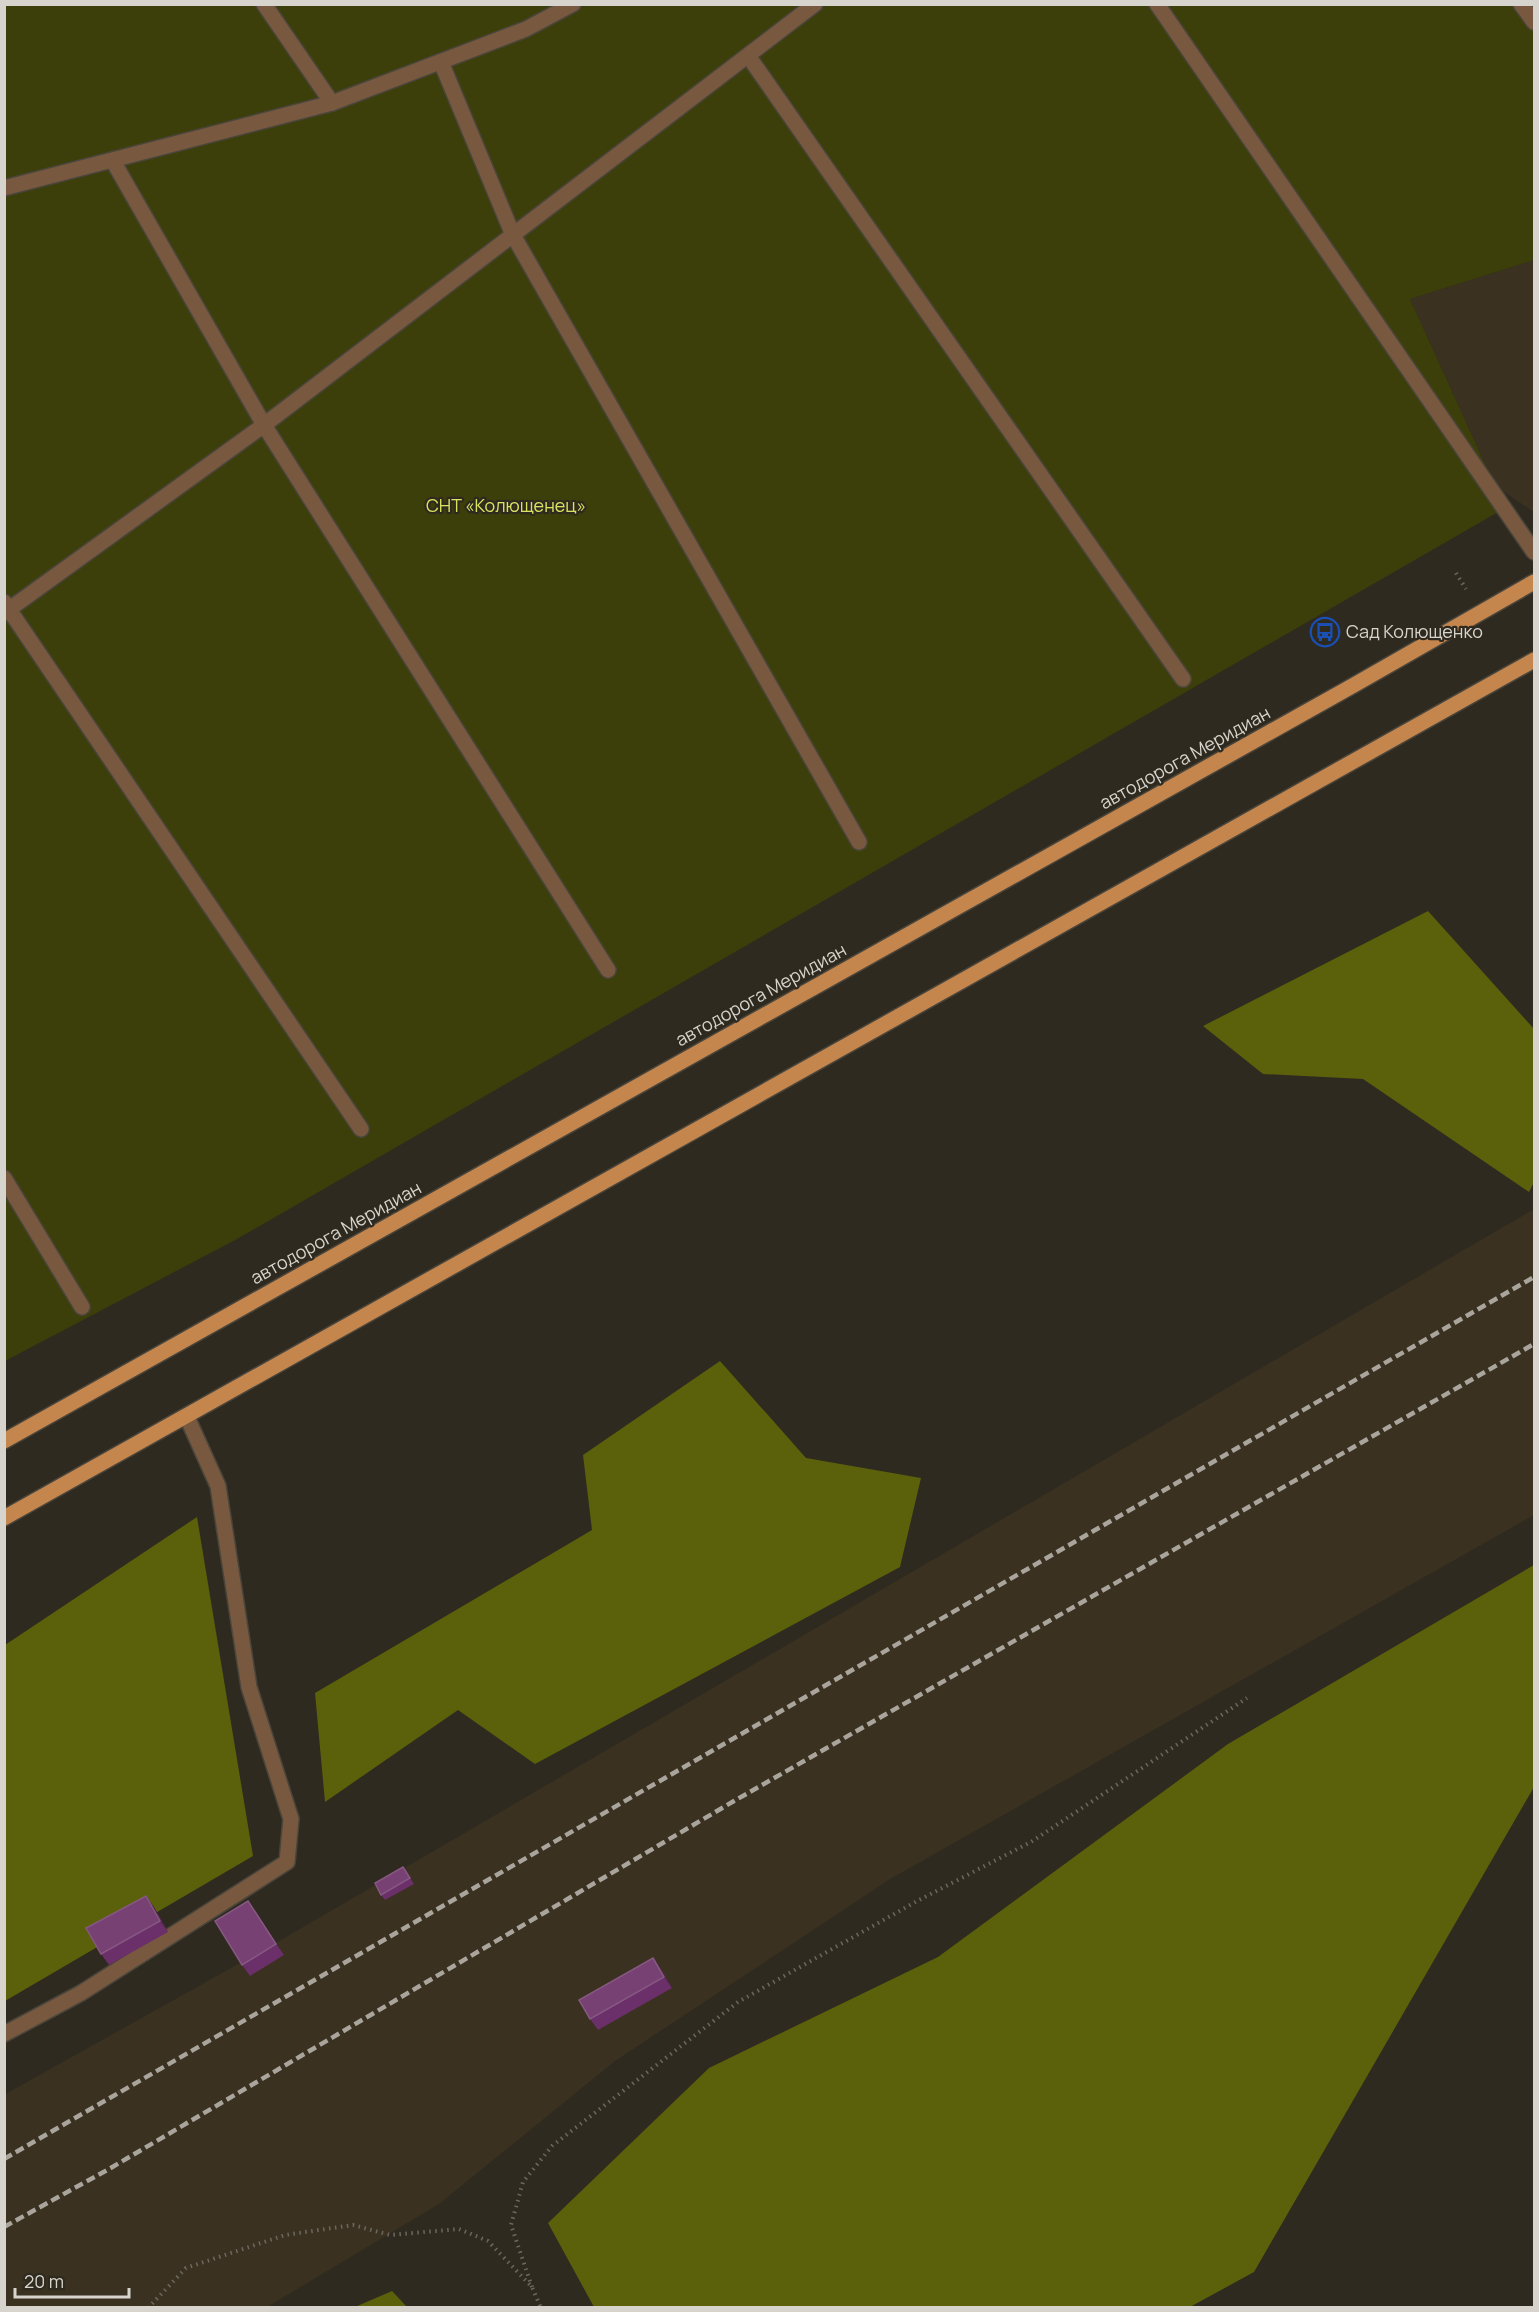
<svg xmlns="http://www.w3.org/2000/svg" width="1539" height="2312" font-family="Manrope,sans-serif">
	<style>
		.built { fill: #3a3120 }
		.green { fill: #3c3f0a }
		.forest { fill: #5b600b }
		.lines { fill: none; stroke-linecap: round; stroke-linejoin: round }
		.lane-casing { stroke: #4a453b; stroke-width: 18 }
		.street-casing { stroke: #4a453b; stroke-width: 18 }
		.primary-casing { stroke: #4a453b; stroke-width: 18 }
		.path { stroke: #6d685f; stroke-width: 4; stroke-dasharray: 1.5 4.5; stroke-linecap: butt }
		.lane { stroke: #78593f; stroke-width: 15 }
		.street { stroke: #78593f; stroke-width: 15 }
		.primary { stroke: #c5864e; stroke-width: 15 }
		.rail { stroke: #a9a59d; stroke-width: 4.5; stroke-dasharray: 9 4.5; stroke-linecap: butt }
		.wall { fill: #6b2f69 }
		.shaded-wall { fill: #4e2647 }
		.building { fill: #774174; stroke: #865882; stroke-width: 1.5 }
		.labels { text-anchor: middle; stroke-width: 4.5; stroke-linejoin: round; paint-order: stroke }
		.park-label { font-size: 18px; fill: #d9e25e; stroke: #2f2a1f }
		.poi-label { font-size: 18px; fill: #d7d4cd; stroke: #2f2a1f; text-anchor: start }
		.street-label { font-size: 18px; fill: #d7d4cd; stroke: #2f2a1f }
	</style>
	<rect width="100%" height="100%" fill="#2f2a1f"/>
	<!-- built -->
	<g class="built">
		<polygon points="1534,260 1534,512 1495,486 1410,299"/>
		<polygon points="1534,1209 1534,1515 890,1879 615,2061 439,2204 267,2307 5,2307 4,2095 281,1940"/>
	</g>
	<!-- green -->
	<polygon class="green" points="5,5 1534,5 1534,260 1410,299 1505,508 237,1239 5,1361"/>
	<!-- forest -->
	<g class="forest">
		<polygon points="1428,911 1534,1029 1534,1182 1529,1192 1363,1079 1263,1074 1203,1026"/>
		<polygon points="720,1361 806,1458 921,1478 900,1567 535,1764 458,1710 325,1802 315,1693 592,1530 583,1455"/>
		<polygon points="197,1517 253,1856 5,2001 5,1645"/>
		<polygon points="1534,1565 1534,1787 1254,2272 1190,2307 594,2307 548,2223 709,2068 938,1957 1228,1744"/>
		<polygon points="392,2291 407,2307 355,2307"/>
	</g>
	<g class="lines">
		<!-- lane casing -->
		<g class="lane-casing">
			<g id="lane">
				<polyline points="264,4 332,103"/>
				<polyline points="1157,4 1534,552"/>
				<polyline points="1521,4 1534,22"/>
				<polyline points="749,57 1183,679"/>
				<polyline points="441,62 513,235 859,842"/>
				<polyline points="113,161 264,425 608,970"/>
				<polyline points="4,602 361,1129"/>
				<polyline points="4,1178 82,1307"/>
				<polyline points="4,2034 81,1993 287,1862 291,1819 249,1687 218,1486 187,1417"/>
			</g>
		</g>
		<!-- street casing -->
		<g class="street-casing">
			<g id="street">
				<polyline points="4,188 332,103 526,29 573,4"/>
				<polyline points="4,613 264,425 815,4"/>
			</g>
		</g>
		<!-- primary casing -->
		<g class="primary-casing">
			<g id="primary">
				<polyline points="4,1441 1354,685 1534,582"/>
				<polyline points="4,1518 1534,660"/>
			</g>
		</g>
		<!-- path -->
		<g class="path">
			<polyline points="1456,573 1466,589"/>
			<polyline points="532,2287 511,2225 523,2182 552,2146 738,2002 919,1900 1031,1842 1247,1698"/>
			<polyline points="148,2308 186,2268 285,2235 353,2225 390,2235 459,2229 488,2241 532,2287 541,2308"/>
		</g>
		<!-- lane -->
		<use href="#lane" class="lane"/>
		<!-- street -->
		<use href="#street" class="street"/>
		<!-- primary -->
		<use href="#primary" class="primary"/>
		<!-- rail -->
		<g class="rail">
			<polyline points="4,2159 1534,1277"/>
			<polyline points="4,2227 109,2169 734,1801 1534,1344"/>
		</g>
	</g>
	<!-- wall -->
	<g class="wall">
		<polygon points="403,1867 414,1884 385,1900 381,1895"/>
		<polygon points="154,1907 168,1932 109,1965 101,1954"/>
		<polygon points="256,1912 284,1955 250,1976 242,1965"/>
		<polygon points="661,1969 672,1988 598,2030 590,2019"/>
	</g>
	<!-- shaded-wall -->
	<g class="shaded-wall">
		<polygon points="146,1896 154,1907 168,1932 160,1921"/>
		<polygon points="248,1901 256,1912 284,1955 276,1944"/>
		<polygon points="653,1958 661,1969 672,1988 664,1977"/>
	</g>
	<!-- building -->
	<g class="building">
		<polygon points="403,1867 410,1878 381,1895 375,1883"/>
		<polygon points="146,1896 160,1921 101,1954 86,1928"/>
		<polygon points="248,1901 276,1944 242,1965 215,1921"/>
		<polygon points="653,1958 664,1977 590,2019 579,2000"/>
	</g>
	<!-- icons -->
	<defs>
		<g id="bus-ring" transform="scale(1.5)"><circle r="9.5" fill="#2f2a1f" stroke="#1a4fb4" stroke-width="1.5"/><path d="M-5-6H5V4H4V6H2V4H-2V6H-4V4H-5ZM-3.5-4V0h7V-4ZM-3.5 1.2v1.5H-2V1.2ZM2 1.2v1.5H3.5V1.2Z" fill="#1a4fb4"/></g>
	</defs>
	<g fill-rule="evenodd">
		<use href="#bus-ring" x="1325" y="632"/>
	</g>
	<g class="labels">
		<!-- park labels -->
		<g class="park-label">
			<text x="506" y="512">СНТ «Колющенец»</text>
		</g>
		<!-- poi labels -->
		<g class="poi-label">
			<text x="1346" y="638">Сад Колющенко</text>
		</g>
		<!-- street labels -->
		<g class="street-label">
			<text transform="translate(1185 758) rotate(-29)" y="6">автодорога Меридиан</text>
			<text transform="translate(761 995) rotate(-29)" y="6">автодорога Меридиан</text>
			<text transform="translate(336 1233) rotate(-29)" y="6">автодорога Меридиан</text>
		</g>
	</g>
	<!-- border -->
	<rect width="1539" height="2312" fill="none" stroke="#d7d4cd" stroke-width="12"/>
	<!-- scale -->
	<path d="M15 2288v9h114v-9" fill="none" stroke="#d7d4cd" stroke-width="3"/>
	<text x="24" y="2288" font-size="18" fill="#d7d4cd" stroke="#2f2a1f" stroke-width="4.5" paint-order="stroke">20 m</text>
</svg>
